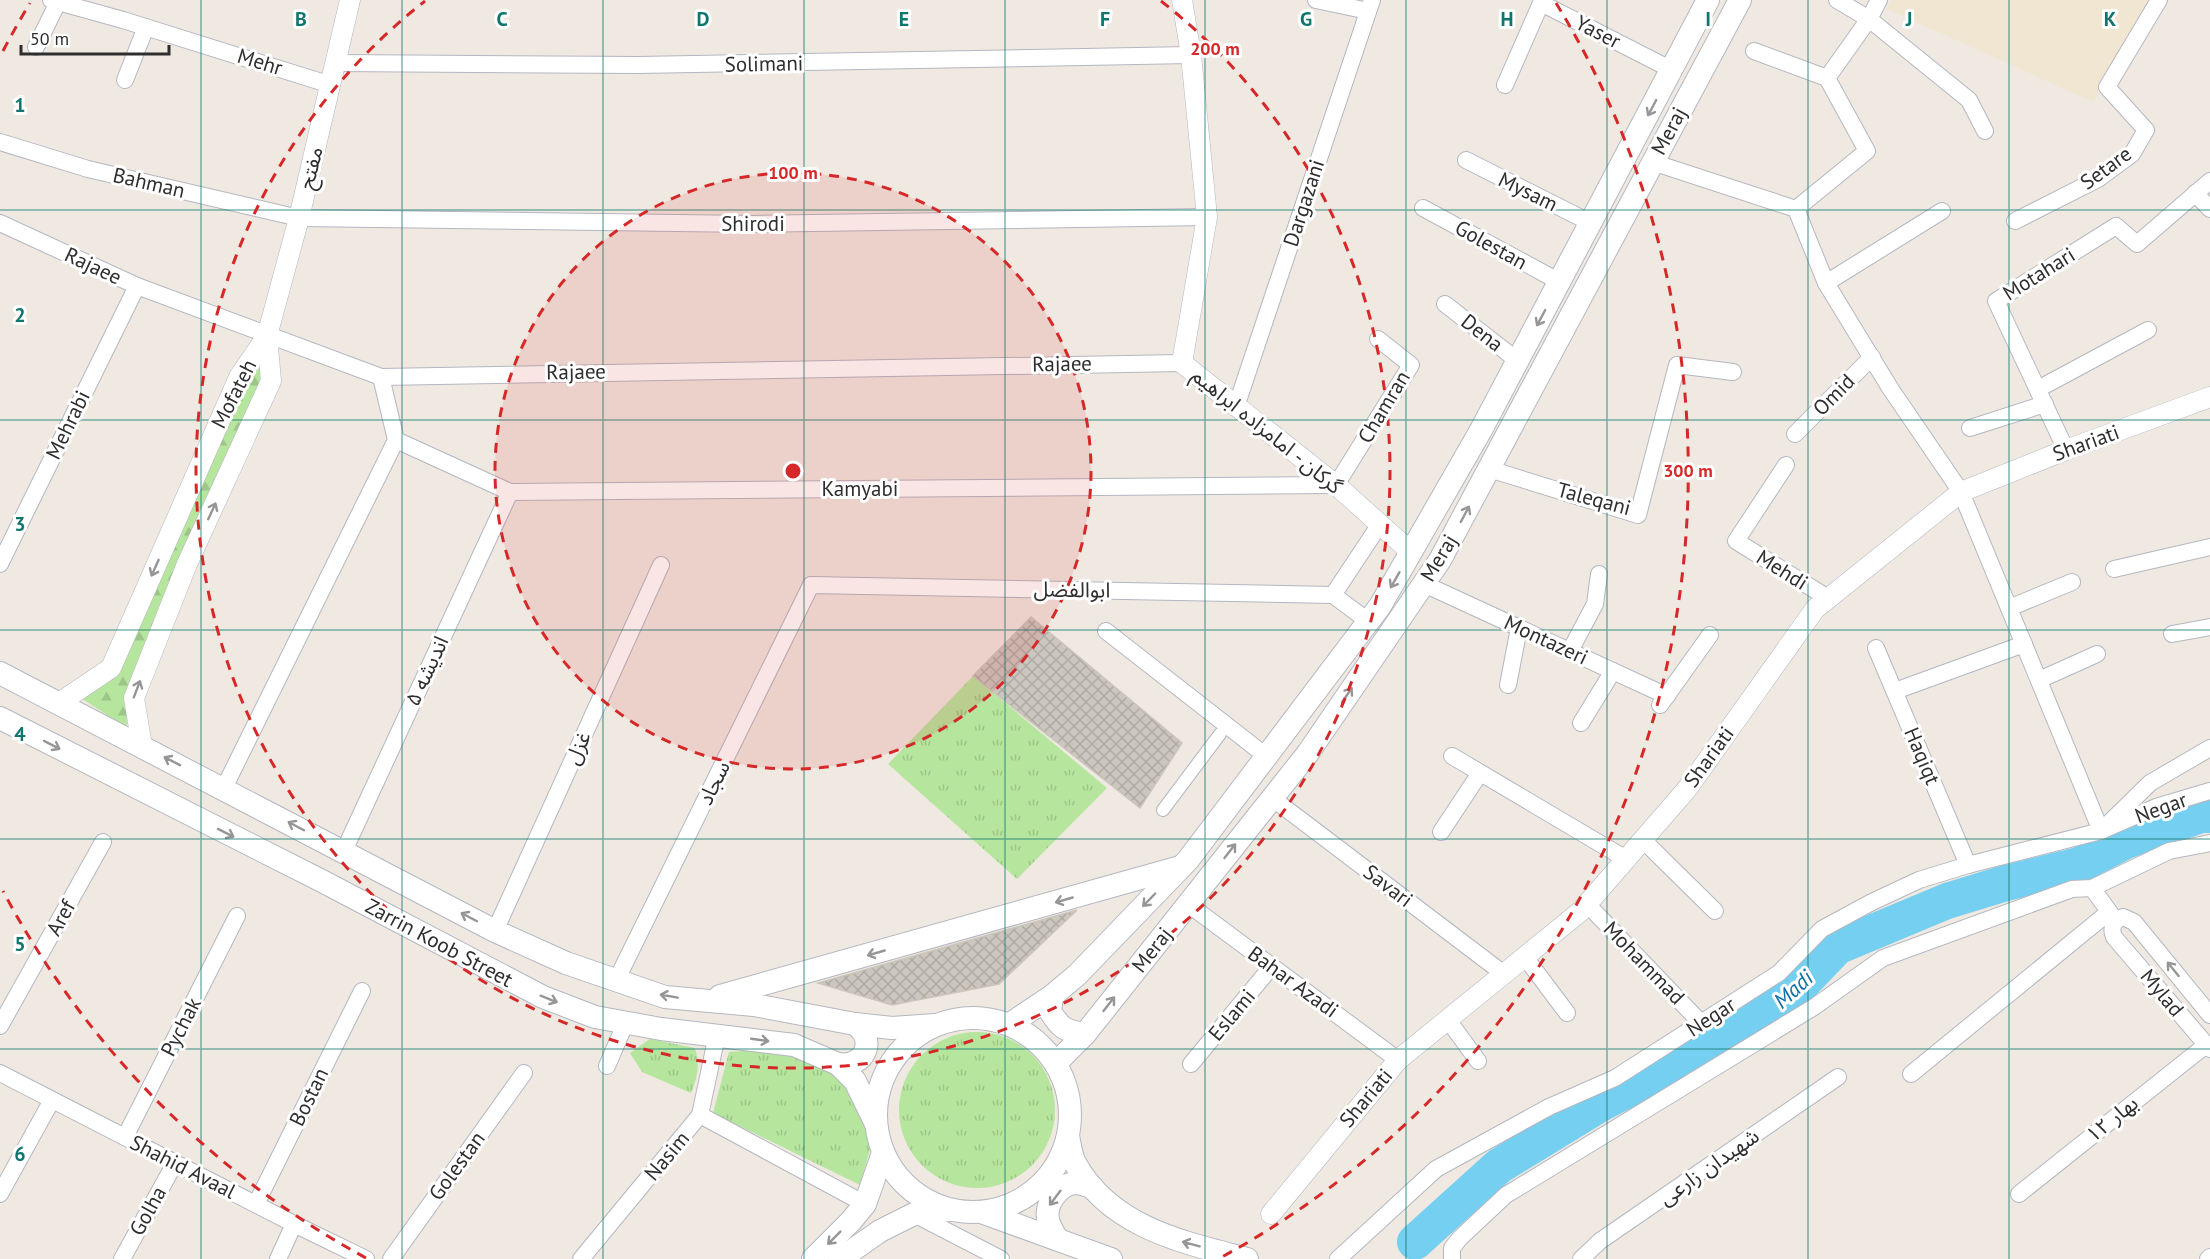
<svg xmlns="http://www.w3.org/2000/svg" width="2210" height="1259" font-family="'PT Sans','Noto Sans Arabic',sans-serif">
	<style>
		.education { fill: #f0e6d1 }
		.grass { fill: url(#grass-tufts) }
		.forest { fill: url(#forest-firs) }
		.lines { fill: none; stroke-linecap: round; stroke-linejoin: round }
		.river { stroke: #75cff0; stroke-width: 36 }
		.building { fill: url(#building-cross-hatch); stroke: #cbc5ba; stroke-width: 1.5 }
		.pedestrian-casing { stroke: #b4b7c1; stroke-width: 14 }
		.minor-casing { stroke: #b4b7c1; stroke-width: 18 }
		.tertiary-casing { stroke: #b4b7c1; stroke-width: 21 }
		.secondary-casing { stroke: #b4b7c1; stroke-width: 24 }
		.pedestrian { stroke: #fff; stroke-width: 12 }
		.minor { stroke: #fff; stroke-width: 16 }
		.tertiary { stroke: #fff; stroke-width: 20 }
		.secondary { stroke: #fff; stroke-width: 22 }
		.oneway { stroke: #969696 }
		.grid { fill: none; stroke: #0f766e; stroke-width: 1.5; stroke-opacity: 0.55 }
		.ring { fill: none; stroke: #d62828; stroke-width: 3; stroke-dasharray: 10 8 }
		.labels { text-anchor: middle; stroke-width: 6; stroke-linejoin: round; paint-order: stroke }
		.street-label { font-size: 21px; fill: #2e2e2e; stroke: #fff }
		.water-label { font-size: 22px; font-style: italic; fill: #0d6fa3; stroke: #fff }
		.grid-label { font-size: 20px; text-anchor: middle; font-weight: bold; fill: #0f766e; stroke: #fff; stroke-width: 6; stroke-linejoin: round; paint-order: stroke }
		.centre { fill: #d62828; stroke: #fff; stroke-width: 3 }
		.ring-label { font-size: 18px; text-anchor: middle; font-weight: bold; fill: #d62828; stroke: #fff; stroke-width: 6; stroke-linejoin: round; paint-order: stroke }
	</style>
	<defs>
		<pattern id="grass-tufts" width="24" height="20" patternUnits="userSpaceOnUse" patternTransform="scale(1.5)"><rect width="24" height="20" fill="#b6e59e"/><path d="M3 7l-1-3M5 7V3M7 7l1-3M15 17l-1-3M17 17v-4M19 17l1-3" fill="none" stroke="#9dc588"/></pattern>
		<pattern id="forest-firs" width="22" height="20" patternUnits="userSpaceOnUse" patternTransform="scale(1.5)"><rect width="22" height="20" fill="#b6e59e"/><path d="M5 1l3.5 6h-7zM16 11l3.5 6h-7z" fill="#9dc588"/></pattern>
		<pattern id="building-cross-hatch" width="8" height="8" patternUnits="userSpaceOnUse" patternTransform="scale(1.5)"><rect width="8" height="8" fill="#cbc7bf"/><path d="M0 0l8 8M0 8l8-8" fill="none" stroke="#afaba4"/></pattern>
	</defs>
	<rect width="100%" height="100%" fill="#efe9e1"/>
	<!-- education -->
	<polygon class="education" points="1892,0 2152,0 2093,102 1887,9"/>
	<!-- grass -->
	<g class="grass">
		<polygon points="973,676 1107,788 1017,879 888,764"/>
		<circle cx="977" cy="1110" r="78"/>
		<path d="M 650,1039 L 695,1048 C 700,1065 698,1076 691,1093 L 642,1072 L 630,1053 Z"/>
		<polygon points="791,1047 838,1068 873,1139 860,1185 713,1113 729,1052"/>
	</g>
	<!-- forest -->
	<polygon class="forest" points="261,354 265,379 126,692 127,728 81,698 114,675 246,376"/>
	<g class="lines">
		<!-- river -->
		<polyline class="river" points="1415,1242 1499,1166 1602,1103 1733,1035 1790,996 1837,947 1947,901 2006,883 2079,865 2126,841 2201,815 2210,815"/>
	</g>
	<!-- building -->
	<g class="building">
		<polygon points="1031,617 1182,743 1140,808 973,676"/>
		<polygon points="1077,910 999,984 892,1005 818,983"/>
	</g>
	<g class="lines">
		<!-- pedestrian casing -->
		<g class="pedestrian-casing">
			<polyline id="pedestrian" points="1163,810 1220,734"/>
		</g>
		<!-- minor casing -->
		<g class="minor-casing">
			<g id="minor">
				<polyline points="51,0 123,20 331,85"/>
				<polyline points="1316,0 1368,11"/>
				<polyline points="1837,0 1869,19 1969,100 1985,131"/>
				<polyline points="36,47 59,0"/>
				<polyline points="1754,51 1827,78"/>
				<polyline points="336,63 638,65 1191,55"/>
				<polyline points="125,80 146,27"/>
				<polyline points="1505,85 1541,3 1672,70"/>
				<polyline points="0,142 88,169 299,218 751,224 1207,217"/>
				<polyline points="1466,160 1591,223"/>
				<polyline points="1652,162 1796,209 1826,283 1890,388 1961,492 2101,831 2150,783 2210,748"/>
				<polyline points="2195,193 2210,209"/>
				<polyline points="1423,208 1560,282"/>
				<polyline points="1796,209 1867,151 1827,78 1869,19 1879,0"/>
				<polyline points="2015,221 2098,179 2132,154 2146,130 2107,87 2159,0"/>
				<polyline points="0,223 137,286 381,377 1182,363"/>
				<polyline points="1826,283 1942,211"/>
				<polyline points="1445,304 1518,361"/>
				<polyline points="2038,389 2148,330"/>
				<polyline points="1236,407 1372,0"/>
				<polyline points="1970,428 2045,404"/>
				<polyline points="1795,434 1872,357"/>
				<polyline points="396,440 510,492 1336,485 1411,365 1378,339"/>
				<polyline points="2066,450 1996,301 2116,226 2137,244 2210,181"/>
				<polyline points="1786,465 1736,541 1828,598"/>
				<polyline points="1489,469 1638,515 1677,365 1733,372"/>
				<polyline points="0,564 137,286"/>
				<polyline points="2114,569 2210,547"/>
				<polyline points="1424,584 1667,696"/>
				<polyline points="1333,595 1380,524"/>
				<polyline points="1333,595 1368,621"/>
				<polyline points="2009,608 2072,582"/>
				<polyline points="1106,631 1266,756"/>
				<polyline points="2172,634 2210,627"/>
				<polyline points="1876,648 1968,865"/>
				<polyline points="1570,651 1595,604 1599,574"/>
				<polyline points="2039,680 2097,654"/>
				<polyline points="1508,685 1519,628"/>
				<polyline points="1895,691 2024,644"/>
				<polyline points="1660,705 1710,635"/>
				<polyline points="1581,723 1613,671"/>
				<polyline points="1452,756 1626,859"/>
				<polyline points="224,788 396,440 381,377"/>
				<polyline points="1272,798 1504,974"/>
				<polyline points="1441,832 1480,773"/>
				<polyline points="1643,840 1715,911"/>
				<polyline points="344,851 510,492"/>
				<polyline points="2092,888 2116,921"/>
				<polyline points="1188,904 1398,1060"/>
				<polyline points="1587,904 1701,1023"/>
				<polyline points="495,931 661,565"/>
				<polyline points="1525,957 1567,1013"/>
				<polyline points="616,981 811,585 1333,595"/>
				<path d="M 2210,1015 L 2134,922 L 2123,917 C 2114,920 2110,928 2114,937 L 2210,1049"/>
				<polyline points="1448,1020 1478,1061"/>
				<polyline points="0,1026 103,842"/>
				<polyline points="1191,1064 1272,966"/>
				<polyline points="607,1066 626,1022"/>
				<polyline points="0,1073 294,1224 366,1259"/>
				<polyline points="1911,1074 2109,912"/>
				<polyline points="700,1115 865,1204"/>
				<polyline points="125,1137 237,916"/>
				<polyline points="0,1194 52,1100"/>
				<polyline points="2019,1194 2206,1045"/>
				<polyline points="256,1204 362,991"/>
				<polyline points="914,1214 1001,1259"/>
				<polyline points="122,1259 175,1163"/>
				<polyline points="278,1259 294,1224"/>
				<polyline points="391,1259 524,1073"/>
				<polyline points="581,1259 700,1115 717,1035"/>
				<polyline points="1338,1259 1436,1169 1549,1107 1615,1078 1779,973 1822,929 1872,902 1919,880 1968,865 2101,831 2156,807 2210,791"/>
				<polyline points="1452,1259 1452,1248 1460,1238 1506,1195 1814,1007 1883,958 2072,889 2092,888 2169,851 2210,843"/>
				<polyline points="1581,1259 1600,1241 1838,1077"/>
				<polyline points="2208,1259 2210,1257"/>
			</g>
		</g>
		<!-- tertiary casing -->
		<g class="tertiary-casing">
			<g id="tertiary">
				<polyline points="1182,0 1191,55 1207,217 1182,363 1336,485 1411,552"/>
				<polyline points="267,336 299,218 350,0"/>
				<polyline points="59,703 111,668 239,377 267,336 271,381 187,564 134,698 142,746"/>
				<polyline points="1271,1214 1398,1060 1581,911 1687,789 1815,609 1961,492 2066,450 2210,397"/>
			</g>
		</g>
		<!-- secondary casing -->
		<g class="secondary-casing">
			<g id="secondary">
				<polyline points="0,673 495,931 566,963 665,997 754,1005 855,1024 892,1028 935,1025"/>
				<polyline points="0,718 322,881 543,997 595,1017 661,1029 794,1045 838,1064 855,1081 876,1124"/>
				<polyline points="720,996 1180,867"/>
				<path d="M 1052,996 L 1050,1011 C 1060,1028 1065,1031 1085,1034"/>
				<circle cx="973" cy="1115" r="97"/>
				<polyline points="1010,1024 1052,996 1077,975 1188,860 1380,606 1481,430 1708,0"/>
				<polyline points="1056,1063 1085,1034 1308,753 1440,560 1740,0"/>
				<path d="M 838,1064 C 865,1068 877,1040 855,1024"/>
				<path d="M 1068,1136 C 1070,1145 1071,1155 1075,1163 C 1110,1227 1182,1242 1247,1259"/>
				<polyline points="981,1212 1111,1259"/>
				<path d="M 1056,1237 C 1053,1232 1049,1225 1048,1219 C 1045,1204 1058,1186 1074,1183 C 1080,1183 1086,1185 1092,1187"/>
				<polyline points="813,1259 851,1221 865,1204 883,1153"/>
				<polyline points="840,1259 880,1231 914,1214 949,1210"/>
			</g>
		</g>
		<!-- pedestrian -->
		<use href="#pedestrian" class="pedestrian"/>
		<!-- minor -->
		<use href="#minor" class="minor"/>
		<!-- tertiary -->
		<use href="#tertiary" class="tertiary"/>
		<!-- secondary -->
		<use href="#secondary" class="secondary"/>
	</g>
	<!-- one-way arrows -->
	<defs><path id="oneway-shaft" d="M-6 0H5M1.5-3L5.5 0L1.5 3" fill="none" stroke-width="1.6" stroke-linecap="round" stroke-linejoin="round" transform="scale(1.5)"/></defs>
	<g class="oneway">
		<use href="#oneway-shaft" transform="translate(1652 108) rotate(118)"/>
		<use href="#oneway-shaft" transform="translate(1541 318) rotate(118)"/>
		<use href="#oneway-shaft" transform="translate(212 511) rotate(-65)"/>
		<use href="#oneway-shaft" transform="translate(1465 514) rotate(-62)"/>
		<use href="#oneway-shaft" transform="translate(155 568) rotate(114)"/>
		<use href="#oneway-shaft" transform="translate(1395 580) rotate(120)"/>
		<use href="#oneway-shaft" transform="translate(137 689) rotate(-69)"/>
		<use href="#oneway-shaft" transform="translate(1347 695) rotate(-56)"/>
		<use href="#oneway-shaft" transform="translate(52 745) rotate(27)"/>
		<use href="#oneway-shaft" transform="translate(172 761) rotate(-153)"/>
		<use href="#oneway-shaft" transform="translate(296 826) rotate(-152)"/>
		<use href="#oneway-shaft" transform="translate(226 833) rotate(27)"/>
		<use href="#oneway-shaft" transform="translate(1230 851) rotate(-52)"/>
		<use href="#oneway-shaft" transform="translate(1064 900) rotate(164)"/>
		<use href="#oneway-shaft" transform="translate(1149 900) rotate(134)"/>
		<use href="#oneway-shaft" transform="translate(469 917) rotate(-152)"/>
		<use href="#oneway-shaft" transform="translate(876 953) rotate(164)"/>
		<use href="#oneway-shaft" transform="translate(2173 969) rotate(-129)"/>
		<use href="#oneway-shaft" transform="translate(669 996) rotate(-170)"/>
		<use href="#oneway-shaft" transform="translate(549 999) rotate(22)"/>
		<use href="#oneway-shaft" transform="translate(1109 1004) rotate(-52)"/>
		<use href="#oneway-shaft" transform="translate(760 1040) rotate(8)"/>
		<use href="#oneway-shaft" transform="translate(1055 1198) rotate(127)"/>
		<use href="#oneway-shaft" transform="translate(834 1238) rotate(135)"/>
		<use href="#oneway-shaft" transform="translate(1191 1244) rotate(-165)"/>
	</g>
	<!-- grid -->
	<path class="grid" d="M 201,0 L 201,1259M 402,0 L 402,1259M 603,0 L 603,1259M 804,0 L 804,1259M 1005,0 L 1005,1259M 1205,0 L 1205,1259M 1406,0 L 1406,1259M 1607,0 L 1607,1259M 1808,0 L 1808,1259M 2009,0 L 2009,1259M 0,210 L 2210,210M 0,420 L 2210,420M 0,630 L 2210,630M 0,839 L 2210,839M 0,1049 L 2210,1049"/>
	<!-- distance rings -->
	<circle cx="793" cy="471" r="298" fill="#d62828" fill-opacity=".12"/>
	<g class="ring">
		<circle cx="793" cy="471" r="298"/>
		<path d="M1161 1A597 597 0 1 1 425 1"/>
		<path d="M366 1258A895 895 0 0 1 3 891M3 51A895 895 0 0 1 30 3M1556 3A895 895 0 0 1 1220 1258"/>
	</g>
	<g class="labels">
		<!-- street labels -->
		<g class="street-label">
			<text transform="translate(1598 32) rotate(27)" y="7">Yaser</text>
			<text transform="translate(260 62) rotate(17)" y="7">Mehr</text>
			<text transform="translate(764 64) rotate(-1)" y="7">Solimani</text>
			<text transform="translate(1669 131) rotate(-62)" y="7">Meraj</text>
			<text transform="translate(311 168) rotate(-76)" y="7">مفتح</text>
			<text transform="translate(2106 168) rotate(-36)" y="7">Setare</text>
			<text transform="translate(149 183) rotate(13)" y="7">Bahman</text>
			<text transform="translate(1528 192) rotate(26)" y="7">Mysam</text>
			<text transform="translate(1304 203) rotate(-72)" y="7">Dargazani</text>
			<text x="753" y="231">Shirodi</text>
			<text transform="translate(1491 245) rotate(29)" y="7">Golestan</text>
			<text transform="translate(93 266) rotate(25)" y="7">Rajaee</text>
			<text transform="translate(2039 274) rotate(-32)" y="7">Motahari</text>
			<text transform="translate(1482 333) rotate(38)" y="7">Dena</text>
			<text transform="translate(1062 364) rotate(-1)" y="7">Rajaee</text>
			<text transform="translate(576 372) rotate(-1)" y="7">Rajaee</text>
			<text transform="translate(234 394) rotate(-63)" y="7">Mofateh</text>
			<text transform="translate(1834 395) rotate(-45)" y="7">Omid</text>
			<text transform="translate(1384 407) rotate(-59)" y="7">Chamran</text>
			<text transform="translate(68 425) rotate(-64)" y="7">Mehrabi</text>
			<text transform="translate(1267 431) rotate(39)" y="7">گرکان - امامزاده ابراهیم</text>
			<text transform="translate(2086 443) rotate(-20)" y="7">Shariati</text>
			<text x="860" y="496">Kamyabi</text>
			<text transform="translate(1594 499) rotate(15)" y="7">Taleqani</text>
			<text transform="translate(1439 558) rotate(-59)" y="7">Meraj</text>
			<text transform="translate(1782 570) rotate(32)" y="7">Mehdi</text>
			<text transform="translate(1072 590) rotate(1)" y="7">ابوالفضل</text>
			<text transform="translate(1546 640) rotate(25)" y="7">Montazeri</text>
			<text transform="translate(427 671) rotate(-65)" y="7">اندیشه ۵</text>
			<text transform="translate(578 748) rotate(-66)" y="7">غزل</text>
			<text transform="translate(1922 756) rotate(67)" y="7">Haqiqt</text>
			<text transform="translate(1709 757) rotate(-54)" y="7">Shariati</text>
			<text transform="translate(714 783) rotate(-64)" y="7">سجاد</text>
			<text transform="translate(2161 808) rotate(-20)" y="7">Negar</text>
			<text transform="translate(1388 886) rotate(37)" y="7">Savari</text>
			<text transform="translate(61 918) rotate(-61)" y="7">Aref</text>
			<text transform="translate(439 943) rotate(28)" y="7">Zarrin Koob Street</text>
			<text transform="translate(1152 950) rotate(-52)" y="7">Meraj</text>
			<text transform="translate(1644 963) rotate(46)" y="7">Mohammad</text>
			<text transform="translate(1293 982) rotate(36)" y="7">Bahar Azadi</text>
			<text transform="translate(2162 993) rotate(50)" y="7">Mylad</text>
			<text transform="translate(1232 1015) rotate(-50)" y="7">Eslami</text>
			<text transform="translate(1711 1017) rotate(-33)" y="7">Negar</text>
			<text transform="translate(181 1027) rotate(-63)" y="7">Pychak</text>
			<text transform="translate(309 1097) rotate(-64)" y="7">Bostan</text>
			<text transform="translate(1366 1098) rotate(-50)" y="7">Shariati</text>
			<text transform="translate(2112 1119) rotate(-39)" y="7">بهار ۱۲</text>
			<text transform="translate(667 1156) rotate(-50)" y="7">Nasim</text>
			<text transform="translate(457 1166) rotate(-54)" y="7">Golestan</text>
			<text transform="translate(183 1167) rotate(27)" y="7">Shahid Avaal</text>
			<text transform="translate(1709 1167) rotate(-35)" y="7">شهیدان زارعی</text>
			<text transform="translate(148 1211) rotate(-61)" y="7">Golha</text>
		</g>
		<!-- water labels -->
		<g class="water-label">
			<text transform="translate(1793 989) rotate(-42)" y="8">Madi</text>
		</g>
	</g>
	<g class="grid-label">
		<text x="301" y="26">B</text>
		<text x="502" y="26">C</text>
		<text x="703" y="26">D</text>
		<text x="904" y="26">E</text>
		<text x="1105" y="26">F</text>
		<text x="1306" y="26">G</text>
		<text x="1507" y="26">H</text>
		<text x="1708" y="26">I</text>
		<text x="1909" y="26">J</text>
		<text x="2110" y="26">K</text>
		<text x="20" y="112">1</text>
		<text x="20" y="322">2</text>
		<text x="20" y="531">3</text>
		<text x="20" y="741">4</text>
		<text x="20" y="951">5</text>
		<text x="20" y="1161">6</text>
	</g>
	<circle cx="793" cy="471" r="9" class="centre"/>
	<g class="ring-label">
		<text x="1215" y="55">200 m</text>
		<text x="793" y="179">100 m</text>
		<text x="1688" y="477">300 m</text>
	</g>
	<!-- scale -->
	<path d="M21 45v9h148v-9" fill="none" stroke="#2e2e2e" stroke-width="3"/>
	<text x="30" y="45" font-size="18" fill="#2e2e2e" stroke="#ffffff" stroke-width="4.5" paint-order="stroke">50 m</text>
</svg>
